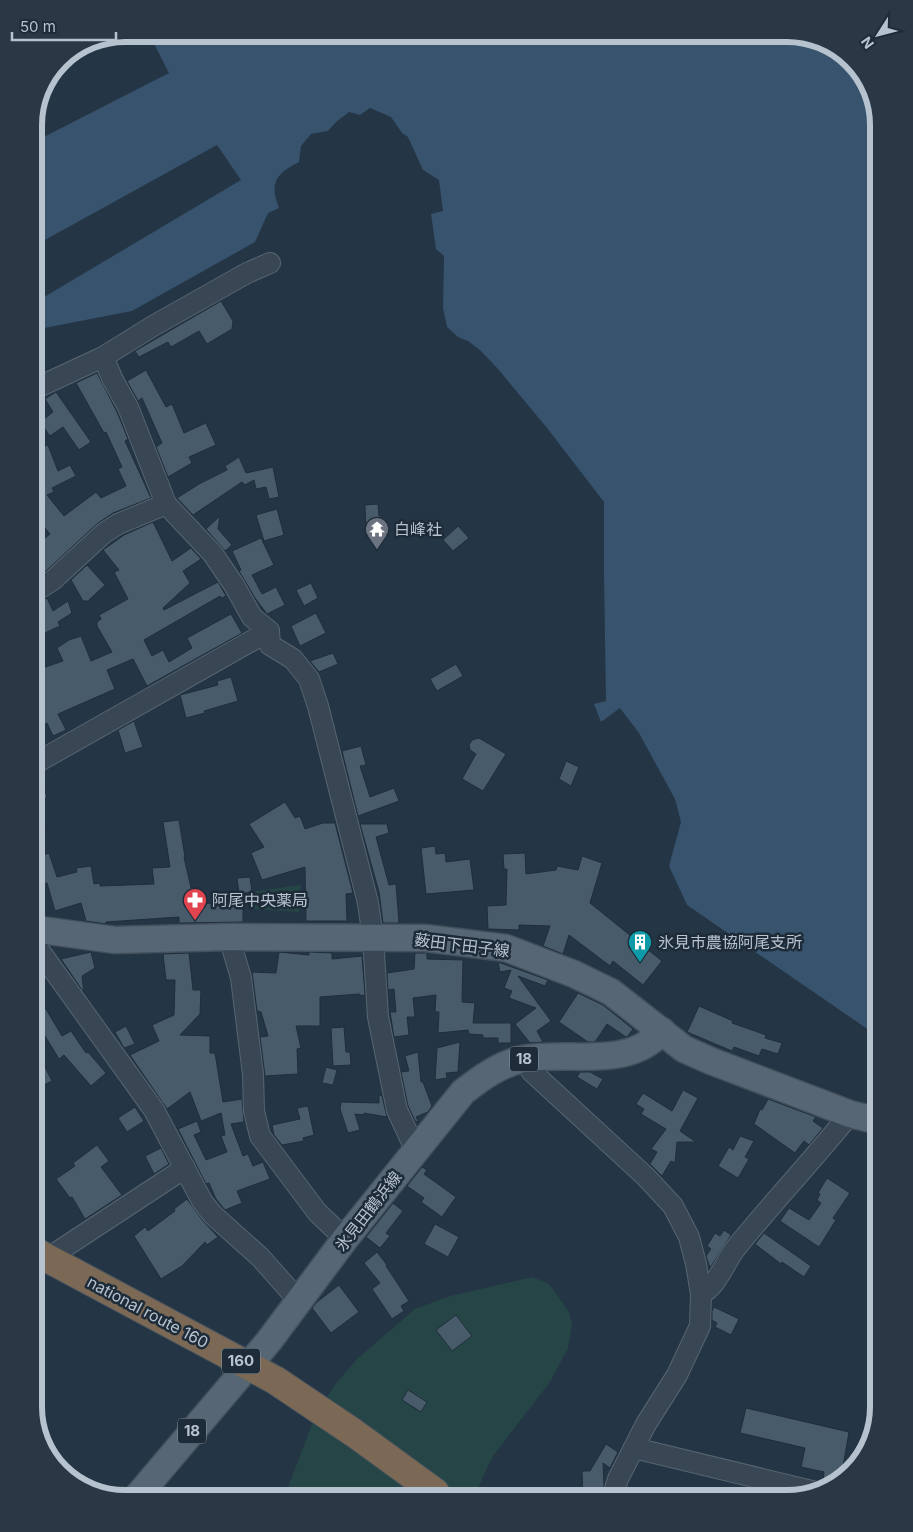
<svg xmlns="http://www.w3.org/2000/svg" width="913" height="1532" font-family="Inter,'Noto Sans JP',sans-serif">
	<style>
		.green { fill: #264546 }
		.water { fill: #37536d }
		.pier { fill: #243545 }
		.building { fill: #485b6b; stroke: #202e3b }
		.lines { fill: none; stroke-linecap: round; stroke-linejoin: round }
		.minor-casing { stroke: #576571; stroke-width: 22 }
		.major-casing { stroke: #43505d; stroke-width: 29 }
		.highway-casing { stroke: #44525e; stroke-width: 30 }
		.minor { stroke: #394754; stroke-width: 20 }
		.major { stroke: #576674; stroke-width: 26 }
		.highway { stroke: #7b6855; stroke-width: 28 }
		.labels { text-anchor: middle; stroke-width: 5; stroke-linejoin: round; paint-order: stroke }
		.shield { fill: #1e2c39; stroke: #8895a1; stroke-width: 1 }
		.shield-label { font-size: 15px; font-weight: bold; fill: #b6c2ce }
		.poi-label { font-size: 16px; fill: #b6c2ce; stroke: #1e2c39; text-anchor: start }
		.street-label { font-size: 16px; fill: #b6c2ce; stroke: #1e2c39 }
		.rim { fill: none; stroke: #b6c2ce; stroke-width: 6 }
	</style>
	<rect width="100%" height="100%" fill="#243545"/>
	<!-- green -->
	<g class="green">
		<polygon points="301,885 299,912 251,909 256,891"/>
		<polygon points="533,1277 549,1284 569,1312 572,1324 568,1348 550,1382 493,1456 473,1498 284,1498 315,1416 334,1386 357,1359 415,1309 450,1296"/>
	</g>
	<!-- water -->
	<path class="water" d="M 125,34 L 794,34 L 839,49 L 870,85 L 879,125 L 879,1037 L 687,905 L 669,866 L 681,822 L 675,799 L 639,733 L 620,708 L 601,722 L 594,704 L 606,701 L 604,576 L 604,502 L 547,428 L 498,369 L 480,350 L 468,341 L 458,337 L 447,327 L 443,308 L 444,256 L 436,249 L 431,214 L 443,211 L 439,180 L 423,170 L 408,137 L 402,133 L 391,117 L 370,108 L 360,115 L 349,112 L 336,122 L 328,131 L 311,134 L 301,146 L 299,162 C 276,174 269,182 279,208 L 268,213 L 255,242 L 132,311 L 34,330 L 34,120 L 61,60 L 91,41 Z"/>
	<!-- pier -->
	<g class="pier">
		<polygon points="126,34 149,34 169,73 34,142 34,120 57,68"/>
		<polygon points="217,145 241,180 34,303 34,246"/>
	</g>
	<!-- building -->
	<g class="building">
		<polygon points="221,301 233,321 232,329 207,344 199,331 171,347 168,342 139,357 135,351"/>
		<polygon points="146,370 166,407 172,404 184,433 206,423 216,445 189,457 192,463 168,477 156,447 162,443 142,398 138,401 127,381"/>
		<polygon points="97,373 117,412 128,439 125,441 151,498 113,513 98,523 46,571 34,578 34,547 50,534 34,515 34,510 42,503 34,483 34,450 48,445 58,471 70,465 76,476 52,488 54,492 47,495 64,516 96,492 101,498 126,486 118,469 122,467 106,432 104,433 76,383"/>
		<polygon points="56,392 91,442 79,450 63,427 50,436 40,422 53,412 45,399"/>
		<polygon points="239,457 246,473 273,467 279,497 269,499 266,487 256,489 254,480 245,485 242,482 193,515 177,498 199,484 227,470 225,466"/>
		<polygon points="378,504 379,516 381,516 382,537 366,537 365,505"/>
		<polygon points="277,509 284,535 264,541 256,515"/>
		<polygon points="220,516 218,529 232,545 225,551 206,529"/>
		<polygon points="153,522 172,561 191,548 201,559 183,571 190,583 163,608 164,610 218,582 226,596 222,598 220,596 144,640 152,656 163,650 169,662 192,648 187,638 231,614 242,633 147,686 133,659 107,670 115,689 58,714 66,730 53,736 47,723 34,729 34,709 40,705 34,689 34,671 63,661 57,648 69,640 81,636 91,661 112,652 97,626 97,622 101,619 99,615 128,599 114,572 119,570 103,550 124,535"/>
		<polygon points="458,526 469,538 453,551 443,540"/>
		<polygon points="261,538 274,565 252,575 262,594 276,587 285,605 267,614 255,598 239,571 241,570 232,551"/>
		<polygon points="87,565 105,585 88,601 83,601 71,580"/>
		<polygon points="311,583 318,598 304,606 296,590"/>
		<polygon points="47,598 53,611 68,601 72,613 58,622 60,626 34,638 34,604"/>
		<polygon points="316,613 326,633 300,646 291,626"/>
		<polygon points="333,653 338,664 319,672 310,661"/>
		<polygon points="456,664 463,676 437,691 430,679"/>
		<polygon points="231,677 238,701 204,711 205,713 186,718 180,695 218,685 217,681"/>
		<polygon points="134,721 143,747 125,753 118,730"/>
		<polygon points="479,738 506,754 483,791 462,779 476,754 470,750 469,745 472,740"/>
		<polygon points="361,746 366,765 360,766 370,797 394,788 399,801 358,816 342,751"/>
		<polygon points="566,761 579,767 571,786 559,779"/>
		<polygon points="40,774 47,798 37,801 46,828 34,832 34,776"/>
		<polygon points="285,802 295,818 300,816 305,829 323,823 335,823 353,893 346,894 347,921 306,921 305,867 262,880 251,853 264,847 249,824"/>
		<polygon points="179,820 185,857 184,857 191,888 197,888 198,904 243,901 243,922 179,923 179,917 106,922 106,924 86,921 81,903 55,911 47,883 34,886 34,858 49,853 57,877 77,872 76,868 91,866 94,884 100,883 100,886 154,884 152,868 170,867 163,822"/>
		<polygon points="360,824 387,824 389,833 376,837 389,885 396,884 399,923 383,923 379,892"/>
		<polygon points="435,846 436,854 445,853 446,862 470,859 474,890 426,894 421,848"/>
		<polygon points="525,853 526,874 556,870 557,866 578,870 582,856 602,863 590,903 662,961 643,985 613,961 610,966 569,935 563,954 543,946 550,926 519,925 519,930 488,929 487,906 506,905 507,869 504,869 503,854"/>
		<polygon points="250,877 252,892 239,894 237,878"/>
		<polygon points="91,952 95,968 82,976 84,993 61,959"/>
		<polygon points="279,952 309,955 309,952 332,953 332,959 362,956 365,995 360,996 360,994 320,997 320,1026 296,1026 301,1048 297,1049 298,1074 265,1076 260,1037 268,1036 261,1012 257,1011 252,972 276,973"/>
		<polygon points="189,953 193,990 201,990 200,1014 180,1035 210,1036 210,1053 215,1053 223,1102 242,1099 244,1122 231,1124 243,1156 248,1154 253,1166 263,1162 270,1179 237,1191 242,1203 225,1210 216,1199 209,1183 206,1184 178,1129 197,1121 201,1132 194,1135 206,1160 227,1152 221,1136 225,1135 221,1113 201,1121 190,1092 167,1109 130,1055 159,1041 152,1025 174,1015 175,980 166,980 163,954"/>
		<polygon points="415,953 427,953 427,959 463,960 462,1002 475,1003 473,1023 511,1023 511,1043 498,1043 498,1038 483,1038 483,1035 469,1034 468,1030 438,1033 439,1012 435,1012 436,995 413,998 415,1017 407,1017 409,1035 394,1037 390,1012 396,1012 394,989 388,990 387,973 414,969"/>
		<polygon points="498,962 548,980 545,986 518,976 551,1021 537,1031 543,1042 530,1043 515,1024 536,1008 509,998 512,991 504,988 511,970 500,972"/>
		<polygon points="34,989 62,1036 71,1031 86,1053 88,1052 106,1073 91,1086 64,1055 59,1059 34,1018"/>
		<polygon points="578,993 603,1005 633,1029 628,1036 626,1037 607,1024 595,1042 588,1042 559,1022"/>
		<polygon points="699,1006 733,1021 732,1023 766,1035 765,1038 782,1043 778,1054 762,1049 759,1056 734,1047 732,1051 687,1032"/>
		<polygon points="126,1026 135,1044 124,1048 115,1032"/>
		<polygon points="344,1027 346,1052 350,1052 351,1065 333,1066 331,1028"/>
		<polygon points="460,1042 458,1072 446,1073 447,1078 435,1080 437,1048"/>
		<polygon points="418,1052 421,1082 423,1082 432,1106 428,1112 416,1117 419,1122 415,1121 408,1106 401,1072 409,1071 405,1056"/>
		<polygon points="43,1063 52,1081 34,1090 34,1068"/>
		<polygon points="326,1067 337,1070 333,1085 322,1083"/>
		<polygon points="580,1072 590,1072 603,1079 597,1089 577,1077"/>
		<polygon points="683,1090 698,1098 680,1131 696,1142 677,1142 675,1163 671,1161 662,1176 650,1164 657,1152 651,1149 666,1129 641,1114 644,1109 636,1104 643,1093 672,1111"/>
		<polygon points="379,1095 382,1096 387,1117 364,1113 364,1115 355,1114 360,1130 348,1133 340,1109 341,1102 379,1103"/>
		<polygon points="768,1099 816,1117 813,1121 823,1128 809,1145 804,1141 795,1153 754,1124 760,1109 762,1110"/>
		<polygon points="308,1106 314,1135 303,1138 304,1141 282,1145 274,1135 272,1125 300,1119 297,1108"/>
		<polygon points="135,1107 144,1121 127,1132 118,1118"/>
		<polygon points="740,1136 754,1141 745,1157 749,1159 738,1178 718,1166 729,1147 733,1150"/>
		<polygon points="97,1145 109,1161 101,1167 122,1195 85,1219 72,1197 70,1198 56,1179 75,1166 73,1163"/>
		<polygon points="161,1148 169,1164 154,1174 145,1156"/>
		<polygon points="422,1167 427,1170 424,1174 456,1197 442,1217 421,1202 424,1198 407,1186"/>
		<polygon points="827,1178 850,1193 833,1218 836,1220 819,1247 780,1221 789,1208 809,1220 821,1203 817,1200 820,1194 818,1193"/>
		<polygon points="187,1199 203,1221 218,1237 207,1245 205,1242 182,1266 161,1279 134,1236 145,1227 148,1231 175,1211 174,1209"/>
		<polygon points="393,1203 403,1211 386,1233 390,1236 380,1248 366,1237"/>
		<polygon points="435,1224 459,1237 448,1257 424,1244"/>
		<polygon points="724,1230 731,1235 710,1268 706,1256 711,1249 707,1246 715,1233 720,1236"/>
		<polygon points="764,1233 811,1266 804,1277 782,1262 781,1264 755,1244"/>
		<polygon points="377,1252 387,1265 386,1266 409,1301 401,1306 404,1311 392,1319 372,1289 380,1283 364,1263"/>
		<polygon points="339,1285 359,1312 331,1333 312,1308 317,1302"/>
		<polygon points="714,1307 739,1319 731,1335 715,1327 717,1323 712,1320 712,1311"/>
		<polygon points="456,1315 472,1336 452,1351 436,1330"/>
		<polygon points="408,1390 427,1402 421,1412 402,1400"/>
		<polygon points="746,1408 849,1432 841,1478 833,1485 823,1483 824,1472 801,1467 805,1448 740,1433"/>
		<polygon points="606,1444 618,1452 610,1468 603,1463 604,1485 600,1498 583,1498 582,1471 590,1471"/>
	</g>
	<g class="lines">
		<!-- minor casing -->
		<g class="minor-casing">
			<g id="minor">
				<polyline points="103,357 113,380 128,407 166,504 213,554 234,585 252,617 269,631 270,645 293,659 309,679 318,706 368,903 373,938 378,1017 397,1110 416,1151"/>
				<polyline points="34,389 103,357 153,326 247,273 270,263"/>
				<polyline points="34,592 53,580 104,533 118,524 166,504"/>
				<polyline points="34,764 269,631"/>
				<polyline points="229,937 241,978 253,1074 254,1111 260,1136 317,1212 345,1239"/>
				<polyline points="34,943 154,1110 202,1201 212,1214 260,1257 299,1301"/>
				<polyline points="523,1059 532,1072 646,1177 673,1206 689,1237 696,1264 701,1294"/>
				<polyline points="48,1258 185,1168"/>
				<polyline points="634,1448 816,1492"/>
				<path d="M 612,1498 L 618,1479 L 646,1424 L 677,1375 L 700,1326 L 701,1294 C 717,1286 724,1264 735,1249 C 772,1203 813,1160 850,1114"/>
			</g>
		</g>
		<!-- major casing -->
		<g class="major-casing">
			<g id="major">
				<polyline points="34,929 115,940 229,937 425,938 506,948 574,974 611,992 684,1049 711,1061 850,1114 879,1121"/>
				<path d="M 136,1498 L 269,1341 L 345,1239 L 463,1092 C 481,1078 500,1064 523,1059 C 569,1050 627,1071 662,1031"/>
			</g>
		</g>
		<!-- highway casing -->
		<g class="highway-casing">
			<polyline id="highway" points="34,1251 275,1380 354,1433 435,1492"/>
		</g>
		<!-- minor -->
		<use href="#minor" class="minor"/>
		<!-- major -->
		<use href="#major" class="major"/>
		<!-- highway -->
		<use href="#highway" class="highway"/>
	</g>
	<!-- icons -->
	<defs>
		<g id="temple-pin" transform="scale(1.25)"><path d="M0 17L-7.5 6A9.5 9.5 0 1 1 7.5 6Z" fill="#6b7280" stroke="#1e2c39"/><path d="M0-6L5-2H3V0L6.5 2.5H4V6H1.5V3h-3V6H-4V2.5H-6.5L-3 0V-2H-5Z" fill="#fff"/></g>
		<g id="pharmacy-pin" transform="scale(1.25)"><path d="M0 17L-7.5 6A9.5 9.5 0 1 1 7.5 6Z" fill="#e0444e" stroke="#1e2c39"/><path d="M-2-6h4v4h4v4h-4v4h-4v-4h-4v-4h4Z" fill="#fff"/></g>
		<g id="building-pin" transform="scale(1.25)"><path d="M0 17L-7.5 6A9.5 9.5 0 1 1 7.5 6Z" fill="#0f9aa8" stroke="#1e2c39"/><path d="M-4-6H4V6H1V3H-1V6H-4ZM-2.5-4.3h1.7v1.8h-1.7ZM.8-4.3h1.7v1.8H.8ZM-2.5-1h1.7V.8h-1.7ZM.8-1h1.7V.8H.8Z" fill="#fff"/></g>
	</defs>
	<g fill-rule="evenodd">
		<use href="#temple-pin" x="377" y="529"/>
		<use href="#pharmacy-pin" x="195" y="900"/>
		<use href="#building-pin" x="640" y="942"/>
	</g>
	<g class="labels">
		<!-- shield labels -->
		<g class="shield">
			<rect x="510" y="1046.5" width="28" height="25" rx="4"/>
			<rect x="222" y="1348.5" width="38" height="25" rx="4"/>
			<rect x="178" y="1418.5" width="28" height="25" rx="4"/>
		</g>
		<g class="shield-label">
			<text x="524" y="1064">18</text>
			<text x="241" y="1366">160</text>
			<text x="192" y="1436">18</text>
		</g>
		<!-- poi labels -->
		<g class="poi-label">
			<text x="394" y="535">白峰社</text>
			<text x="212" y="906">阿尾中央薬局</text>
			<text x="658" y="948">氷見市農協阿尾支所</text>
		</g>
		<!-- street labels -->
		<g class="street-label">
			<text transform="translate(462 945) rotate(7)" y="6">薮田下田子線</text>
			<text transform="translate(368 1211) rotate(-52)" y="6">氷見田鶴浜線</text>
			<text transform="translate(148 1312) rotate(28)" y="6">national route 160</text>
		</g>
	</g>
	<!-- crop -->
	<path d="M0 0H913V1532H0ZM125 42H787A83 83 0 0 1 870 125V1407A83 83 0 0 1 787 1490H125A83 83 0 0 1 42 1407V125A83 83 0 0 1 125 42Z" fill="#2a3845" fill-rule="evenodd"/>
	<path class="rim" d="M125 42H787A83 83 0 0 1 870 125V1407A83 83 0 0 1 787 1490H125A83 83 0 0 1 42 1407V125A83 83 0 0 1 125 42Z"/>
	<!-- north arrow -->
	<g transform="translate(878 35) rotate(234)" stroke="#1e2c39" stroke-width="4" paint-order="stroke">
	<path d="M0-4L9 19L0 12L-9 19Z" fill="#b6c2ce"/>
	<text y="-8" font-size="14" font-weight="bold" text-anchor="middle" fill="#b6c2ce">N</text>
	</g>
	<!-- scale -->
	<path d="M12 32v8h104v-8" fill="none" stroke="#b6c2ce" stroke-width="2.5"/>
	<text x="20" y="32" font-size="15" fill="#b6c2ce" stroke="#1e2c39" stroke-width="4" paint-order="stroke">50 m</text>
</svg>
